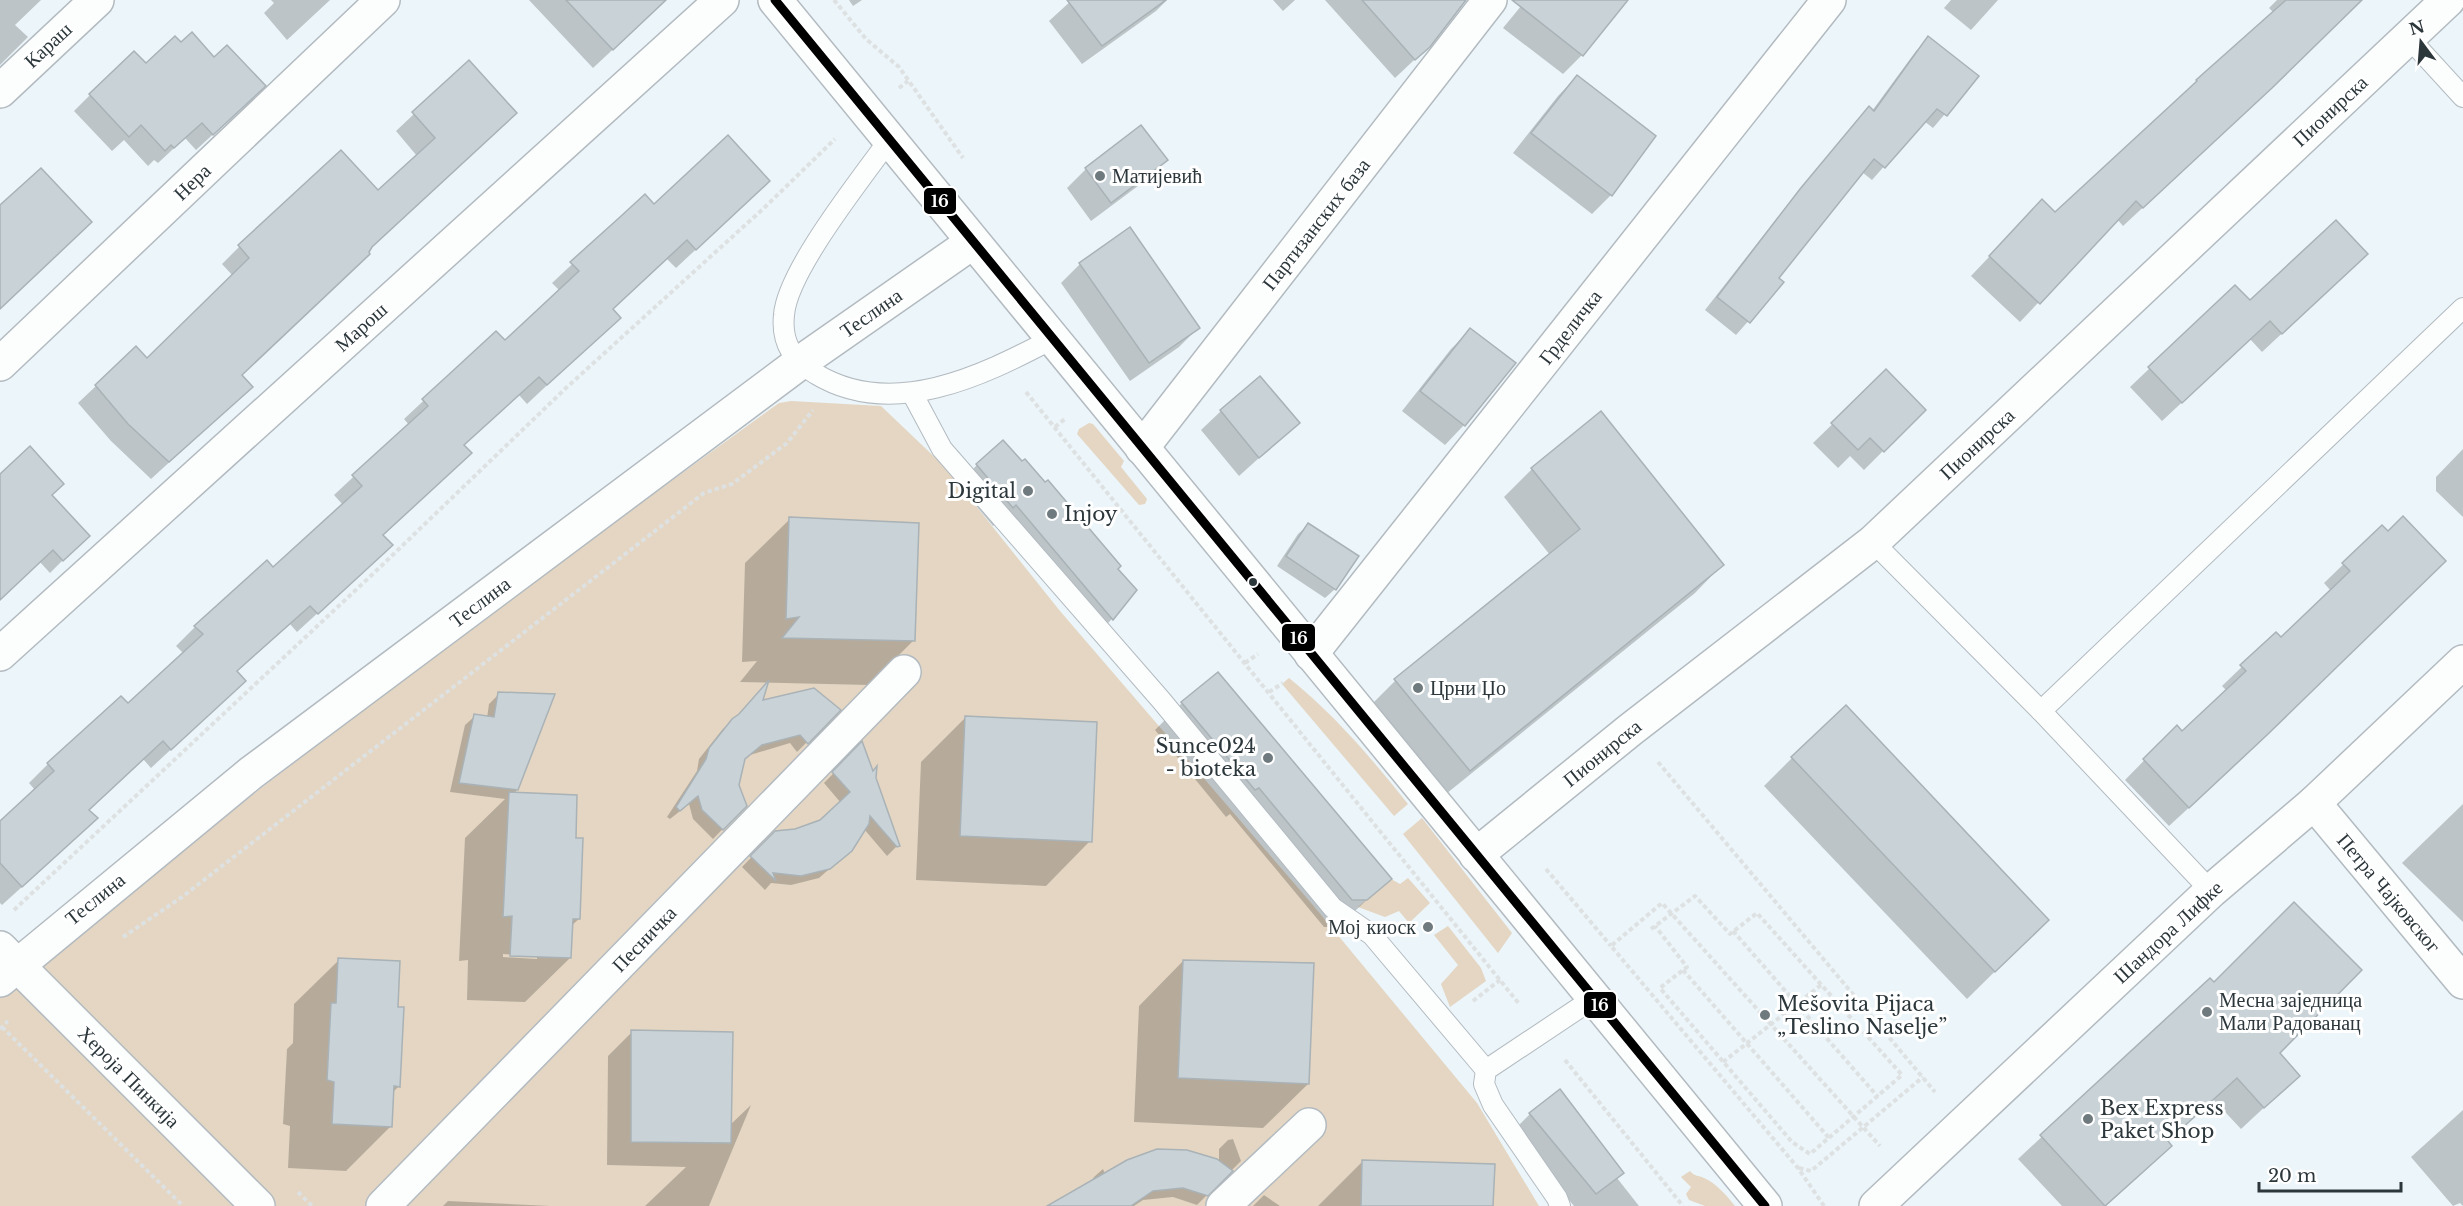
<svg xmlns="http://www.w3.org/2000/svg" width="2463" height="1206" font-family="'Libre Baskerville',serif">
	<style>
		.green { fill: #e4d6c2 }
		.shadow { fill: #0003; fill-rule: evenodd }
		.building { fill: #c9d2d6; stroke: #a9b2b6; stroke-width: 1.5 }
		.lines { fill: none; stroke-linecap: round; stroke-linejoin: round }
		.service-casing { stroke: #b3bbc0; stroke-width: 22 }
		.minor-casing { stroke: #b3bbc0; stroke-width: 36 }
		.tertiary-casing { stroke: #b3bbc0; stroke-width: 36 }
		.path { stroke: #dee1e2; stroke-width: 4; stroke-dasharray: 4.5 3; stroke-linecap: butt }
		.service { stroke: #fcfefe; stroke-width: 20 }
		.minor { stroke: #fcfefe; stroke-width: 33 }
		.tertiary { stroke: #fcfefe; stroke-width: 33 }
		.bus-1-casing { stroke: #fff; stroke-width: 14 }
		.bus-1 { stroke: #000; stroke-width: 9 }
		.poi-dot { fill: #6f7a7e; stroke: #fff; stroke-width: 2 }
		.bus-dot { fill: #2c373c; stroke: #fff; stroke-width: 2 }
		.labels { text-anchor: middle; stroke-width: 6; stroke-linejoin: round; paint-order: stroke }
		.street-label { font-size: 20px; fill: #2c373c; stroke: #fff }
		.poi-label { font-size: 20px; fill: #2c373c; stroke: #fff; text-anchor: start }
		.line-badge { stroke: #fff; stroke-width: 2 }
		.badge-label { font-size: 16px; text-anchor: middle; font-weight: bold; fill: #fff }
	</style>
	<rect width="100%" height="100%" fill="#ecf5f9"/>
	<!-- green -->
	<g class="green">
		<path d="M 791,401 L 881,406 L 944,466 L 1060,611 L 1312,904 L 1477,1103 L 1539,1206 L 0,1206 L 0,994 C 254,789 515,593 779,403 Z"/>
		<polygon points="1089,423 1093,424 1124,461 1121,467 1147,499 1145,504 1139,505 1077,434 1079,429"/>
		<path d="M 1289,678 C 1334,714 1373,760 1408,804 L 1394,816 L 1282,684 Z"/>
		<polygon points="1422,818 1512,933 1498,953 1403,834"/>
		<polygon points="1408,878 1430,903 1409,923 1399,911 1385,917 1358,907 1391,879 1400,884"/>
		<polygon points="1448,926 1481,968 1486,981 1450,1007 1441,984 1458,965 1434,935"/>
		<path d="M 1690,1171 C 1695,1177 1698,1175 1704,1178 C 1716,1183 1727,1196 1735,1206 L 1705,1206 L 1689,1200 L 1686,1194 L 1691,1187 L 1681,1177 Z"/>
	</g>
	<!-- shadow -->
	<g class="shadow">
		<polygon points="0,0 41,0 15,25 28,37 0,65"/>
		<polygon points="271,0 330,0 287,40 264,13 274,3"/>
		<polygon points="529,0 650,0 638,26 593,68"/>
		<polygon points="849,0 862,0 853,6"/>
		<polygon points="1072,0 1167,0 1156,11 1082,64 1049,21"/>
		<polygon points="1273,0 1295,0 1283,11"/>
		<polygon points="1325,0 1450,0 1429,46 1395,78"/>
		<polygon points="1526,0 1607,0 1618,9 1582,55 1563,74 1503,28"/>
		<polygon points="1951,0 1998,0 1971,30 1944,8"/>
		<polygon points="2277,0 2360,0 2251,107 2123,226 2117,219 2020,322 1971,276 2023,221 2055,214 2274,13 2269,8"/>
		<polygon points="1929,38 1977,76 1933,128 1924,121 1872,180 1862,172 1777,278 1782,283 1736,335 1705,310 1788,204 1857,121 1869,108 1872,111 1916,51"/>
		<polygon points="469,62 515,113 368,250 240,376 233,404 151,479 111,441 78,403 96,386 147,360 233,276 222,264 239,247 378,192 417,156 396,131"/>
		<polygon points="146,65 248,102 196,150 185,138 158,163 154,160 148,166 124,140 112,151 74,111 90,95"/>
		<polygon points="1577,76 1611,195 1592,214 1513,153 1558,96"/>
		<polygon points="1166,160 1146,180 1091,221 1067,188 1086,169"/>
		<polygon points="645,196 653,206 749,200 676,268 667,259 612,310 619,318 527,404 519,395 463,446 382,535 371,564 297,632 290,624 236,672 224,700 151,768 143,759 88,810 77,837 2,905 0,903 0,823 35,790 29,783 48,764 127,705 184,654 176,646 195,627 273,569 343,505 334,495 409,425 404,419 496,333 505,342 560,291 552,283"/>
		<polygon points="1080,264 1198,328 1179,347 1130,381 1061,283"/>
		<polygon points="2347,273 2262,352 2250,339 2162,421 2130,387 2235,287 2250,303"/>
		<polygon points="1470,330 1513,364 1464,425 1445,445 1402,411 1451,349"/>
		<polygon points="1886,372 1924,410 1864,470 1850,456 1838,468 1813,443"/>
		<polygon points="1221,411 1298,423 1239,476 1201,430"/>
		<polygon points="1601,414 1722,565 1695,593 1441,798 1368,708 1395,681 1550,555 1504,497 1532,469"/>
		<polygon points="2463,449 2463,517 2436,491 2436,477"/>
		<polygon points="977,465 1116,569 1135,590 1112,619 1093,638 996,523 993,526 958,484"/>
		<polygon points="0,475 51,496 88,535 50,573 39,561 0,596"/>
		<polygon points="790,519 914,640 869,685 740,682 757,661 742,662 745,563"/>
		<polygon points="1308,525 1335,589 1325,598 1277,566 1298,534"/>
		<polygon points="2382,527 2246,755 2169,826 2125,780 2177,727 2182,733 2227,691 2222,686 2276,634 2281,639 2331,591 2324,583"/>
		<path d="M 499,694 L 517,790 L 513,794 L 579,919 L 571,926 L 570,958 L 525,1002 L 467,1000 L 468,960 L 459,961 L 465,838 L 505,799 L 450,792 L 465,725 L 475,716 L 487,718 L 489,704 ZM 503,954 L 537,956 L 537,959 L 503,957 Z"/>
		<polygon points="761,702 839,710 797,752 790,743 750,755 743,761 738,785 745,806 713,839 693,819 689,804 670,819 667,817 697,771 699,759 722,730 732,720"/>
		<polygon points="1182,703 1389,879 1338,927 1324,927 1230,814 1226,817 1155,730"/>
		<polygon points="966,717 1090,841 1046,886 916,880 921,762"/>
		<polygon points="862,744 898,845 887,856 864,829 851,850 819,878 791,885 771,883 765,890 742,867 776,832 796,830 821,822 841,803 824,783"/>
		<polygon points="1792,758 2047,920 1967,999 1764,786"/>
		<polygon points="2463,804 2463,922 2402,863"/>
		<polygon points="339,960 396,1008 399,1086 392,1093 391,1126 346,1171 288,1168 290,1126 283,1124 287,1049 293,1043 294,1004"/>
		<polygon points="1183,961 1308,1084 1263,1128 1134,1122 1139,1006"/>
		<polygon points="2210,980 2298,1076 2241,1129 2213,1099 2167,1142 2170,1146 2147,1169 2106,1206 2062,1206 2018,1159"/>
		<polygon points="632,1032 730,1125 751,1105 709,1206 645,1206 686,1167 607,1165 608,1056"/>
		<polygon points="2463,1110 2463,1206 2460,1203 2453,1206 2411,1157"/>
		<polygon points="1530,1114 1617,1178 1639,1206 1574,1206 1512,1132"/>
		<polygon points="1233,1139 1241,1161 1197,1205 1173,1197 1143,1200 1134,1206 1076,1206 1094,1177 1103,1169 1105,1174 1219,1162 1219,1149 1228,1140"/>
		<polygon points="1363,1161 1492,1206 1318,1206"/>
		<polygon points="1264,1195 1280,1206 1253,1206"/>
		<polygon points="448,1201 551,1206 443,1206"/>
	</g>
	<!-- building -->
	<g class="building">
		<polygon points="566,0 666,0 613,50"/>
		<polygon points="1067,0 1166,0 1102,46"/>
		<polygon points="1362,0 1466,0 1430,47 1415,60"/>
		<polygon points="1512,0 1628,0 1583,56"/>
		<polygon points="2286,0 2362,0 2272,88 2143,208 2136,201 2040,304 1989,256 2042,199 2055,212 2197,81 2196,80"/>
		<polygon points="192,32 214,57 227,45 266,86 213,135 202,123 174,148 171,145 165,151 141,125 129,137 89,94 134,51 146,63 175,36 181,42"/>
		<polygon points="1928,36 1979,76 1947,116 1937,109 1885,168 1874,159 1779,278 1784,282 1750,323 1717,297 1800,189 1869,106 1874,111"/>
		<polygon points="469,60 517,113 372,247 369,252 370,254 242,375 253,387 169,462 128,424 95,385 136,346 147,358 249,258 238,245 341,150 378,190 435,138 412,112"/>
		<polygon points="1577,75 1656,136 1612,196 1531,133"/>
		<polygon points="1141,125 1168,160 1111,203 1085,168"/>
		<polygon points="728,135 770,181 696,250 687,240 613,309 621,318 547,385 539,377 464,445 472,453 383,535 393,545 318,614 310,606 237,671 246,681 171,750 163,741 89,810 98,818 22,887 0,863 0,821 54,771 47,763 121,696 128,703 203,634 194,626 267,560 273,567 362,486 352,475 428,406 422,399 445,378 496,331 505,340 579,271 570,262 620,217 645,194 654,204"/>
		<polygon points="41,168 92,222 0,309 0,205"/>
		<polygon points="2336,220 2368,254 2282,334 2270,321 2182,403 2148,367 2235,285 2250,300"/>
		<polygon points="1130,227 1200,328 1149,363 1079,263"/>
		<polygon points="1470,328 1516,363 1465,426 1420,391"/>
		<polygon points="1886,369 1926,410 1884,452 1870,438 1858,450 1831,423"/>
		<polygon points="1260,376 1300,423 1259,458 1220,410"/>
		<polygon points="1601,411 1724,565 1470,771 1394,679 1580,529 1531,468"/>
		<polygon points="1003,440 1022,461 1025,459 1045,482 1048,480 1121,566 1118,569 1137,590 1113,620 1016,505 1013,508 976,464"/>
		<polygon points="30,446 64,484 52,495 90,536 63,561 53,550 0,600 0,474"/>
		<polygon points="2403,516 2446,561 2267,735 2189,808 2143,759 2177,725 2182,731 2246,671 2240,665 2276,632 2281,637 2350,571 2342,563 2382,525 2388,531"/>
		<polygon points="789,517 919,523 915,641 782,638 799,617 786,619"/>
		<polygon points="1308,523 1359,556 1336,590 1286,556"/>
		<polygon points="1218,672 1392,879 1367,900 1352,900 1259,788 1255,790 1181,702"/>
		<polygon points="769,680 763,700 814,688 841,710 808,744 800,735 762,745 745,759 739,785 747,806 723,830 702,810 698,796 680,811 676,807 706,759 709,748 732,719 739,714"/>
		<polygon points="498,692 555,694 518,790 459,783 474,714 494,717"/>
		<polygon points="1846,705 2049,920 1995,972 1791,757"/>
		<polygon points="965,716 1097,722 1092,842 960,836"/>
		<polygon points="862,741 873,771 877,766 876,778 900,846 897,847 870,816 869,824 852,851 830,869 801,876 773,873 776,881 750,856 775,831 795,829 820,820 850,792 832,772"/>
		<polygon points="509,792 577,795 576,838 583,838 580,919 573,919 571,958 510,956 512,916 503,917"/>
		<polygon points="2294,902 2362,970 2280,1053 2300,1076 2264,1108 2237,1078 2168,1141 2172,1146 2105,1206 2040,1135 2210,978 2214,982"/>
		<polygon points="338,958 400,961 398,1007 404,1007 400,1087 394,1086 392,1127 332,1124 334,1082 327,1080 331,1003 336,1003"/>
		<polygon points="1183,960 1314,963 1309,1084 1178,1078"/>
		<polygon points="631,1030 733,1032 731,1143 631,1142"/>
		<polygon points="1560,1089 1624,1173 1596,1194 1529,1113"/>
		<polygon points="1157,1149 1187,1150 1217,1159 1233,1171 1208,1196 1183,1188 1153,1191 1131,1206 1047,1206 1127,1160"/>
		<polygon points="1362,1160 1495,1164 1493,1206 1361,1206"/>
	</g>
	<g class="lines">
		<!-- service casing -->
		<g class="service-casing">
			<g id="service">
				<polyline points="2408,37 2463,97"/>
				<path d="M 889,140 C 862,178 787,271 784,315 C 781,343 793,361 816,374 C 892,420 982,376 1052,339"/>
				<polyline points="912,393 942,449 1161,700 1333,908 1372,935 1486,1070"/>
				<polyline points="1873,542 2041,711 2211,891"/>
				<polyline points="2041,711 2463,308"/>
				<polyline points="1560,1206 1557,1198 1493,1105 1484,1084 1486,1070 1594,998"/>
			</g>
		</g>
		<!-- minor casing -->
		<g class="minor-casing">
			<g id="minor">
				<polyline points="0,91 97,0"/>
				<polyline points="0,364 383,0"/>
				<polyline points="1142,448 1490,0"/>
				<polyline points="0,654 722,0"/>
				<polyline points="1311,654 1829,0"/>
				<polyline points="2314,803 2463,982"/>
				<polyline points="1476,855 1630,730 1873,542 2448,0"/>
				<polyline points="0,948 258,1206"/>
				<polyline points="383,1206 904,672"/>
				<polyline points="1223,1206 1309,1125"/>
				<polyline points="1876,1206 2211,891 2314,803 2463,662"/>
			</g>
		</g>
		<!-- tertiary casing -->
		<g class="tertiary-casing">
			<g id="tertiary">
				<polyline points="775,0 1765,1206"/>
				<polyline points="0,980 251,773 798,364 973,242"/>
			</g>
		</g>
		<!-- path -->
		<g class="path">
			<polyline points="834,0 866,39 899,67 963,158"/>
			<polyline points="899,88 908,81"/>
			<polyline points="1026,392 1520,1005"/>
			<polyline points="1055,427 1066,418"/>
			<polyline points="1245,663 1258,654"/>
			<polyline points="1269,692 1283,683"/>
			<polyline points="1658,762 1935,1092"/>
			<polyline points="1546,869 1611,946"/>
			<polyline points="14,910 375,572 566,388 764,208 835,139"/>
			<polyline points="1651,929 1695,896 1730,934 1757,913 1902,1075 1810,1154 1792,1142 1660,988 1687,967 1655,926"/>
			<polyline points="1733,931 1878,1097"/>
			<polyline points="123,937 182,897 704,493 732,484 787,443 813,410"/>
			<polyline points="1683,970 1829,1138"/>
			<polyline points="1473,1001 1500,980"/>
			<polyline points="2,1027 183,1206"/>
			<polyline points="0,1029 8,1021"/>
			<polyline points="1565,1060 1683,1206"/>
			<polyline points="1723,1062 1821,985"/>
			<polyline points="1799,1168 1811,1171 1923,1077"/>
			<polyline points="298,1192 312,1206"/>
			<polyline points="1824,1206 1798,1168 1611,946 1662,903 1880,1146"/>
		</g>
		<!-- service -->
		<use href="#service" class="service"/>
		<!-- minor -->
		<use href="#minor" class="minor"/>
		<!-- tertiary -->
		<use href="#tertiary" class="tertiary"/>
		<!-- bus-1 casing -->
		<g class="bus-1-casing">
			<polyline id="bus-1" points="775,0 1765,1206"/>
		</g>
		<!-- bus-1 -->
		<use href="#bus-1" class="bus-1"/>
	</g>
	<!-- markers -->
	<g class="poi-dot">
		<circle cx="1100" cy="176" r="6"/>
		<circle cx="1028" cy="491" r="6"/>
		<circle cx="1052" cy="514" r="6"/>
		<circle cx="1418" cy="688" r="6"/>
		<circle cx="1268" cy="758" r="6"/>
		<circle cx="1428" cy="927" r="6"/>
		<circle cx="2207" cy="1012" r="6"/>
		<circle cx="1765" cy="1015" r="6"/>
		<circle cx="2088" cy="1119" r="6"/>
	</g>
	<circle class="bus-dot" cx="1253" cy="582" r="5"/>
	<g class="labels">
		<!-- street labels -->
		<g class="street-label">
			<text transform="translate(48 45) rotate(-43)" y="7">Караш</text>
			<text transform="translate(2330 111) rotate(-43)" y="7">Пионирска</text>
			<text transform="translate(192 182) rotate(-44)" y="7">Нера</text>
			<text transform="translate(1316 224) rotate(-52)" y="7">Партизанских база</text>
			<text transform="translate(871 313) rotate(-35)" y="7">Теслина</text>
			<text transform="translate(361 327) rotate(-42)" y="7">Марош</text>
			<text transform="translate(1570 327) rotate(-52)" y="7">Грделичка</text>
			<text transform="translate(1977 444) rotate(-43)" y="7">Пионирска</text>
			<text transform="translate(480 602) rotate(-37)" y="7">Теслина</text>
			<text transform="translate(1602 753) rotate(-39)" y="7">Пионирска</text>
			<text transform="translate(2389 893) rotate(50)" y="7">Петра Чајковског</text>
			<text transform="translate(95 899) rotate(-39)" y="7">Теслина</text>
			<text transform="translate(2168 932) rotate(-43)" y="7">Шандора Лифке</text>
			<text transform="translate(644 939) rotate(-46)" y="7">Песничка</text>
			<text transform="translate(129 1077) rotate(45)" y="7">Хероја Пинкија</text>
		</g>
		<!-- poi labels -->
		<g class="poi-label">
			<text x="1112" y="183">Матијевић</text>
			<text x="1016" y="498" text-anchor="end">Digital</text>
			<text x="1064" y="521">Injoy</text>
			<text x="1430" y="695">Црни Џо</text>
			<text x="1256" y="753" text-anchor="end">Sunce024<tspan x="1256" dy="23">- bioteka</tspan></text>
			<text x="1416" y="934" text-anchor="end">Мој киоск</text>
			<text x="2219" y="1007">Месна заједница<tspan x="2219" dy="23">Мали Радованац</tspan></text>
			<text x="1777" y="1011">Mešovita Pijaca<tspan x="1777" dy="23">„Teslino Naselje”</tspan></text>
			<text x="2100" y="1115">Bex Express<tspan x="2100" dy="23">Paket Shop</tspan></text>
		</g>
	</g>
	<g class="line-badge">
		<rect x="923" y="187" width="34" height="28" rx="6" fill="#000"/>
		<rect x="1281" y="623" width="35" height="29" rx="6" fill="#000"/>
		<rect x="1583" y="991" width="34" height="28" rx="6" fill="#000"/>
	</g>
	<g class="badge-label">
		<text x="940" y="207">16</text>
		<text x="1299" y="644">16</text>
		<text x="1600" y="1011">16</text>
	</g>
	<!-- north arrow -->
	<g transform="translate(2421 42) rotate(344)" stroke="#ffffff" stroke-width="4.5" paint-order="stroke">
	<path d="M0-4.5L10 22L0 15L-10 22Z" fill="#2c373c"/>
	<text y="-9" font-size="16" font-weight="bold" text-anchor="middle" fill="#2c373c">N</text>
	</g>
	<!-- scale -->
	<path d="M2259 1182v9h142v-9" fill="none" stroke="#2c373c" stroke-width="3"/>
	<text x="2268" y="1182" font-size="18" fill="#2c373c" stroke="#ffffff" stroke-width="4.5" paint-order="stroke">20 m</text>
</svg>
